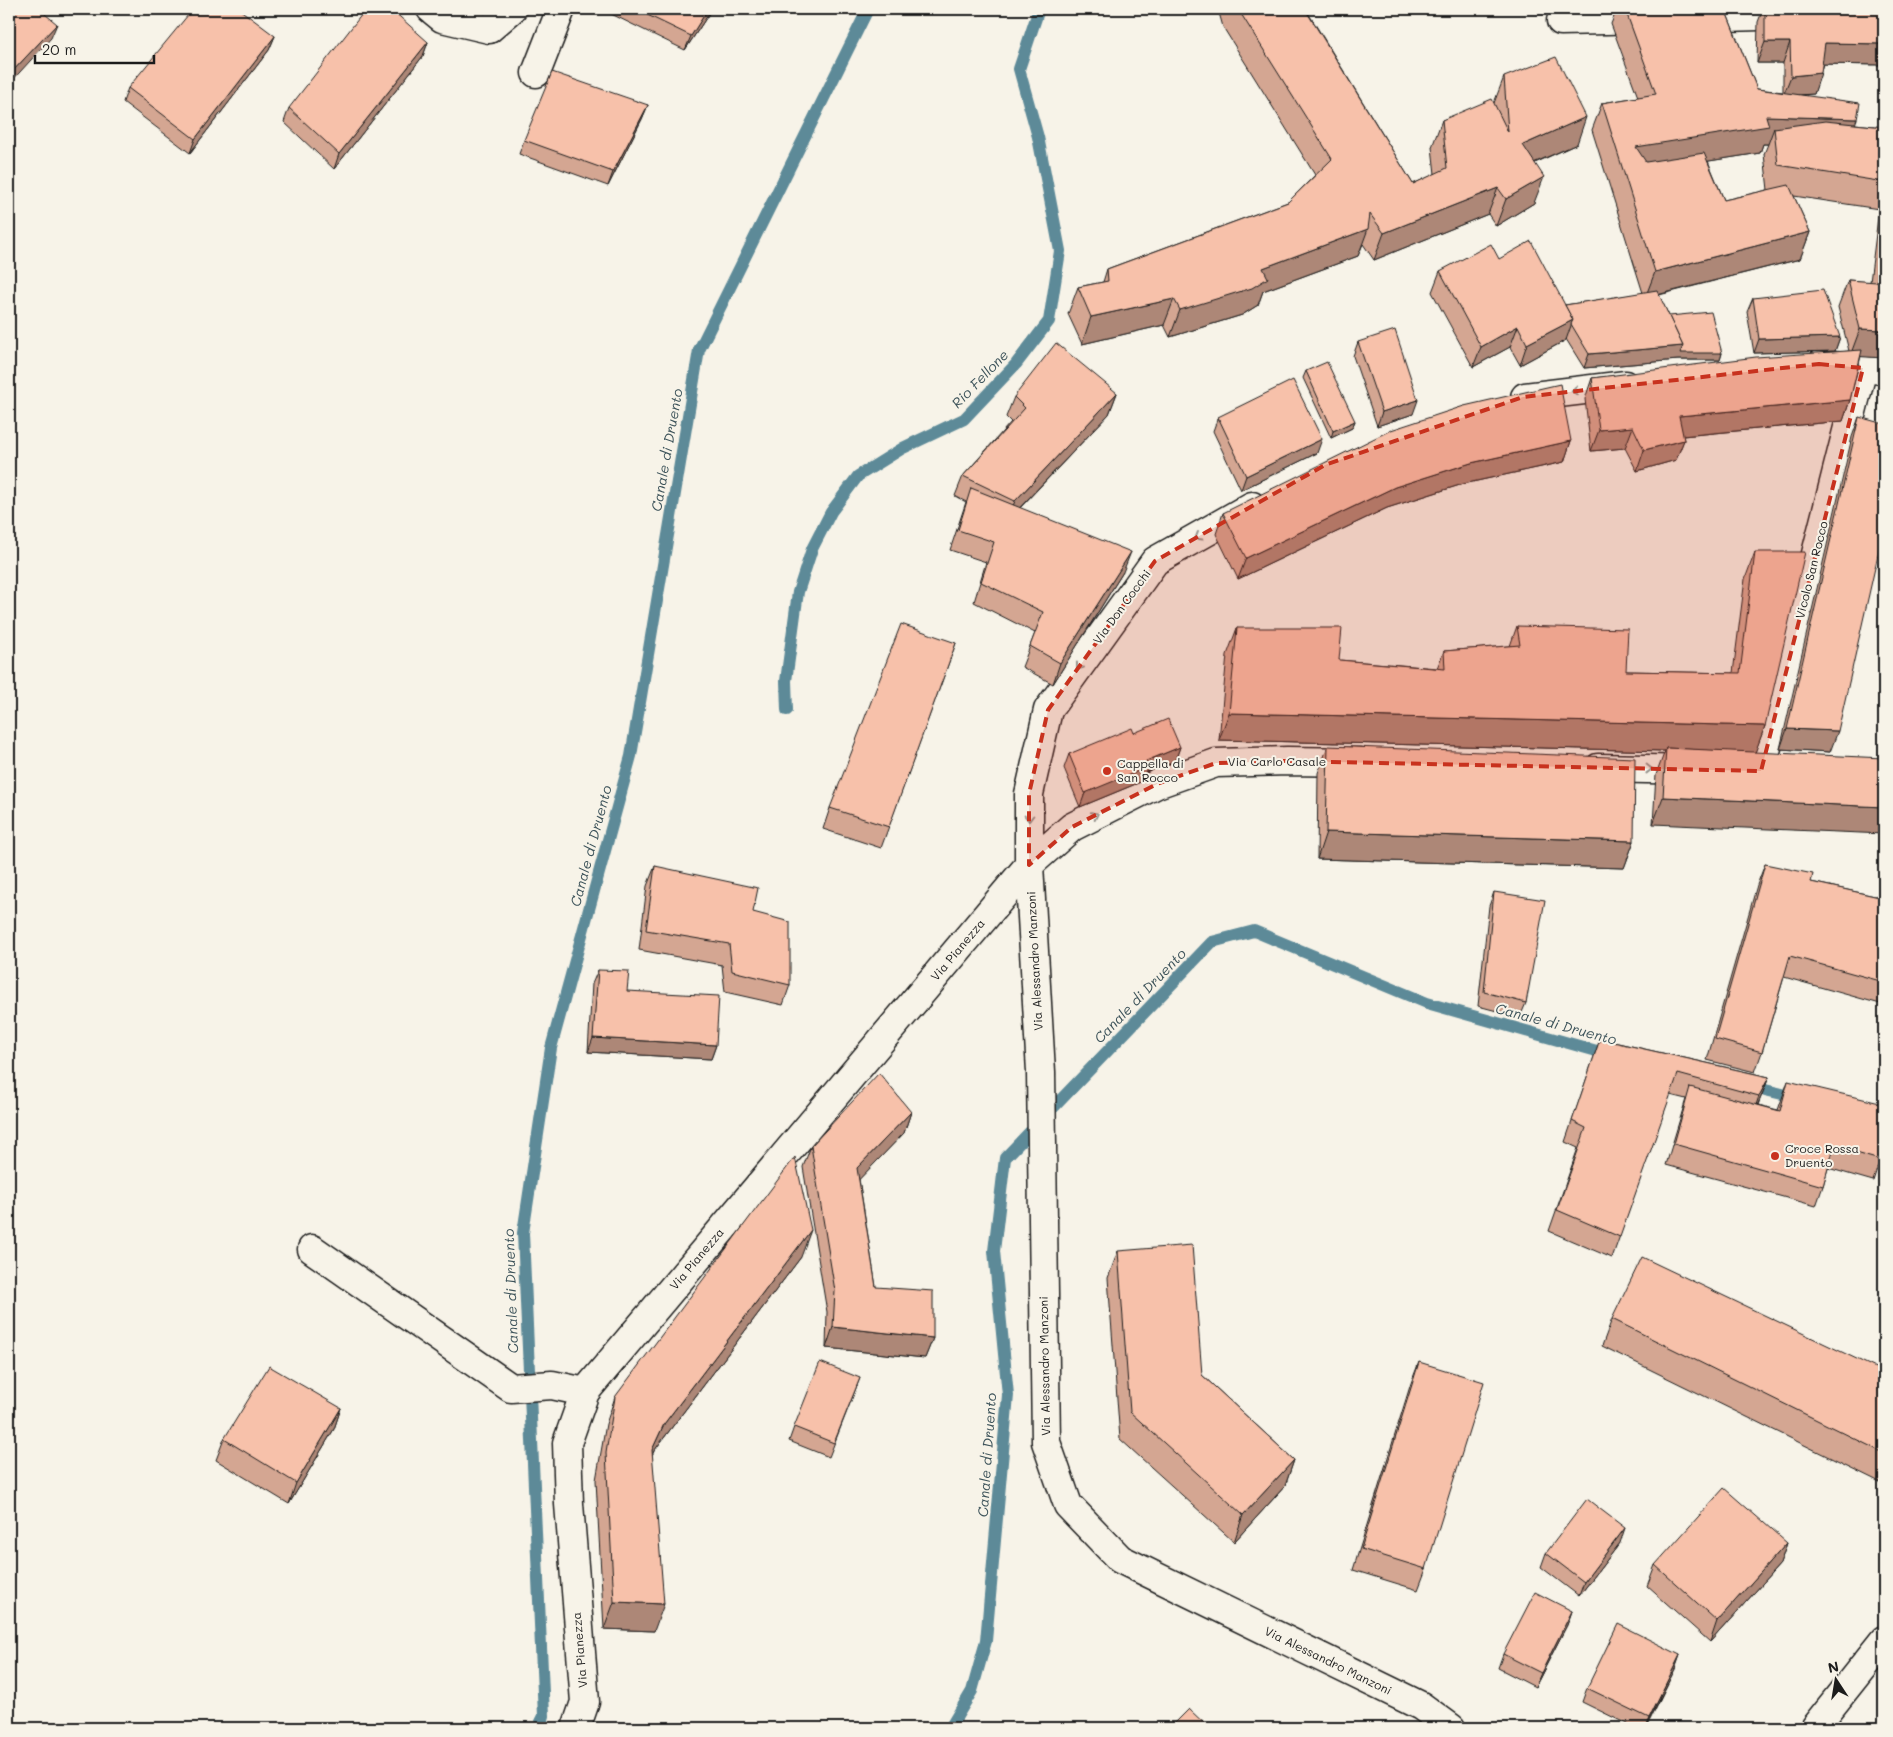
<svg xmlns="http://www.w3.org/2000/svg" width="1893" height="1737" font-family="Mali,sans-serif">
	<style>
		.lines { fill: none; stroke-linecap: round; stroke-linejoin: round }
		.stream { stroke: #5d8a98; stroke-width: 12 }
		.minor-casing { stroke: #1c1c1c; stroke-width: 31 }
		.minor { stroke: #f7f3e8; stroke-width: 28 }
		.wall { fill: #d4a692; stroke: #1c1c1c; fill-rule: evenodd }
		.shaded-wall { fill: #ad8777; stroke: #1c1c1c }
		.building { fill: #f7c1aa; stroke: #1c1c1c }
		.oneway { stroke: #94928c }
		.marked { fill: #c8321e; fill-opacity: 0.2; stroke: #c8321e; stroke-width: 4; stroke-dasharray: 10 6; stroke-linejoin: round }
		.poi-dot { fill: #c8321e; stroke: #f7f3e8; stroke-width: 2 }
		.labels { text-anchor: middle; stroke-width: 4; stroke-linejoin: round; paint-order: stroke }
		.street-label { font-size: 12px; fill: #1c1c1c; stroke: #f7f3e8 }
		.poi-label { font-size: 12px; fill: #1c1c1c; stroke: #f7f3e8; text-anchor: start }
		.water-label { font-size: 14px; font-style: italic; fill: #3d535a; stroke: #f7f3e8 }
	</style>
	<rect width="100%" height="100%" fill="#f7f3e8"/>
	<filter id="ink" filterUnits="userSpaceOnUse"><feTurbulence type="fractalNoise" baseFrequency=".02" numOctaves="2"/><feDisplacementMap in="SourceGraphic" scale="10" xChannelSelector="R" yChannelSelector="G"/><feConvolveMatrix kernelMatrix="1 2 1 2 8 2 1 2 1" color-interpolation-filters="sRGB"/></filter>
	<g filter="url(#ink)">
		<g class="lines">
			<!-- stream -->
			<g class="stream">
				<polyline points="787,710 786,681 798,592 812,549 831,512 858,476 903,448 964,419 1016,364 1049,321 1060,251 1038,137 1019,69 1039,9"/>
				<polyline points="1748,1086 1799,1098"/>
				<polyline points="538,1728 544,1716 523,1233 551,1048 631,756 699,350 868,9"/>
				<polyline points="950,1728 972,1691 986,1641 1008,1395 994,1251 1005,1158 1212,942 1254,931 1427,1003 1611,1055"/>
			</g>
			<!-- minor casing -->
			<g class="minor-casing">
				<g id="minor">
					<polyline points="431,9 442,18 489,29 512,9"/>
					<polyline points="1691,18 1798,15"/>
					<polyline points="1561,21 1651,19"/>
					<polyline points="536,73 561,9"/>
					<polyline points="1820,365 1884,370"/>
					<polyline points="1525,397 1626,385"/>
					<polyline points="1252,506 1155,561 1048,710 1029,794 1029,865 1041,1072 1046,1442 1068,1505 1120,1559 1421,1706 1451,1728"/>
					<polyline points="1598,768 1695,770"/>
					<polyline points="1761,771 1863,368"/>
					<polyline points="312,1249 511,1388 552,1385 585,1392"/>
					<polyline points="576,1728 585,1702 569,1504 567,1443 585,1392 1029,865 1072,827 1157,784 1216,763 1287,761 1360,762"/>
					<polyline points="1814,1728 1884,1640"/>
				</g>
			</g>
			<!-- minor -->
			<use href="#minor" class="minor"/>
		</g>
		<!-- wall -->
		<g class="wall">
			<polygon points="601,9 712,9 685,50"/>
			<polygon points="1218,9 1313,9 1307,11 1413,184 1435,174 1432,147 1442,120 1494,103 1504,77 1577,144 1535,163 1534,203 1496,226 1488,214 1374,260 1363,244 1358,256 1263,291 1258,305 1242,315 1170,337 1164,325 1082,344 1068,314 1078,287 1103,282 1107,269 1288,202 1315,175 1223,27"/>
			<path d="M 1617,9 L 1725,9 L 1757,89 L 1783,92 L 1783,63 L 1757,63 L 1758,22 L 1763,9 L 1884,9 L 1884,65 L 1823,64 L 1814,94 L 1801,95 L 1855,124 L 1884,127 L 1884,358 L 1861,356 L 1850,400 L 1843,421 L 1683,436 L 1684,440 L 1676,460 L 1637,471 L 1625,448 L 1591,451 L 1585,399 L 1592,378 L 1849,351 L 1838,307 L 1848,280 L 1870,282 L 1879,209 L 1794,196 L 1810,232 L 1800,259 L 1659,295 L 1669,316 L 1722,353 L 1720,360 L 1678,360 L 1584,368 L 1566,339 L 1566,340 L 1520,365 L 1510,347 L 1473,367 L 1432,292 L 1440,271 L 1499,259 L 1565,305 L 1643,293 L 1592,130 L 1602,103 L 1638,97 L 1611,24 ZM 1763,144 L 1768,144 L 1764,154 L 1768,190 L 1724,200 L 1708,161 L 1760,153 Z"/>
			<polygon points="275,36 269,50 190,153 123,102 128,88"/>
			<polygon points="428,42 423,56 334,169 284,122 289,108"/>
			<polygon points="648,105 642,119 608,186 519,154 524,140"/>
			<polygon points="1753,298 1840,337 1835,351 1754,353 1747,312"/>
			<polygon points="1358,342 1413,414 1377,426 1353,356"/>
			<polygon points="1306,371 1355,421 1352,428 1331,438 1303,378"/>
			<polygon points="1117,393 1109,414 1020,508 1123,572 1053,684 1022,667 1035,633 974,602 986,562 950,550 966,502 955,496 963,476 1011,422 1006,417 1014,397"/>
			<polygon points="1218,417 1317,453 1241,490 1213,431"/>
			<polygon points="1859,417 1830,752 1780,749 1852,437"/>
			<polygon points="1571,441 1564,462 1463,484 1387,508 1238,579 1216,534 1223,513"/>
			<polygon points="1755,552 1765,726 1755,752 1653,824 1656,775 1665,751 1219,740 1227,655 1237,628 1339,660 1437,668 1444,651 1510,646 1517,626 1626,671 1733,673 1745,579"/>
			<polygon points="956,643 881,848 823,829 830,808"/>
			<polygon points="1134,733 1180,747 1175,761 1146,772 1143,781 1080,807 1064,768 1069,754"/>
			<polygon points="1328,746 1634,841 1624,868 1317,859 1318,773"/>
			<polygon points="1765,864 1811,882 1884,898 1884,1005 1784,977 1762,1052 1755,1072 1707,1060 1757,885"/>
			<polygon points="655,866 753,912 790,985 783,1005 725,992 722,965 639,950 647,886"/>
			<polygon points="1494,892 1526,1003 1520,1017 1478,1006 1489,906"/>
			<polygon points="598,970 627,991 716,1045 711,1059 588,1052 592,984"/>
			<polygon points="1600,1039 1769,1077 1761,1097 1758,1105 1778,1110 1788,1081 1884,1148 1873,1181 1828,1168 1823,1186 1816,1206 1666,1165 1686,1099 1670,1095 1612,1258 1549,1231 1578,1148 1565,1142"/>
			<polygon points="911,1112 904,1133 859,1179 876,1287 933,1338 925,1358 826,1348 827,1312 803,1167 811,1146"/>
			<polygon points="1118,1251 1202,1375 1294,1460 1285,1486 1234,1542 1120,1439 1108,1278"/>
			<polygon points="801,1257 654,1451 652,1455 654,1631 604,1629 596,1480 606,1424 615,1397"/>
			<polygon points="1612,1319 1884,1372 1884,1480 1882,1483 1602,1346"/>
			<polygon points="1419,1362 1426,1569 1418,1590 1353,1570 1411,1383"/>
			<polygon points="860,1378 829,1457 789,1441 794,1427"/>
			<polygon points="341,1408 334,1429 289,1504 216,1460 224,1439"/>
			<polygon points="1620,1543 1579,1596 1541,1567 1546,1553"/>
			<polygon points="1787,1543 1780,1564 1710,1642 1647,1586 1655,1565"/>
			<polygon points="1572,1611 1567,1625 1535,1687 1498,1668 1503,1654"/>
			<polygon points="1680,1655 1675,1669 1646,1728 1635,1728 1582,1702 1587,1688"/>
		</g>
		<!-- shaded-wall -->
		<g class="shaded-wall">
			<polygon points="708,9 712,9 685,50 691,36"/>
			<polygon points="57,24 51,38 9,84 9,75"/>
			<polygon points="275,36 269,50 190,153 195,139"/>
			<polygon points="428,42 423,56 334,169 339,154"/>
			<polygon points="1765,42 1790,42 1783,63 1757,63"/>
			<polygon points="1825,43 1884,44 1884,65 1818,64"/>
			<polygon points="1821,73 1814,94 1783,96 1791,76"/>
			<polygon points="648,105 642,119 608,186 613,172"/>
			<polygon points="1766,116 1857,119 1847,146 1774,128 1768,144 1763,144 1760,153 1627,174 1636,147"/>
			<polygon points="1586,117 1577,144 1513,172 1523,145"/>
			<polygon points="1544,177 1534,203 1496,226 1506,199"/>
			<polygon points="1498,188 1488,214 1374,260 1384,233"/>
			<polygon points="1368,229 1358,256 1263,291 1258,305 1242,315 1170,337 1180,310 1263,268"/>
			<polygon points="1810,232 1800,259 1645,298 1655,272"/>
			<polygon points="1174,299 1164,325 1082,344 1091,317"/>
			<polygon points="1573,320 1566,340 1520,365 1527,344"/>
			<polygon points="1518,326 1510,347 1473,367 1481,347"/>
			<polygon points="1860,329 1884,330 1884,358 1850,356"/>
			<polygon points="1840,337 1835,351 1754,353 1759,339"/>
			<polygon points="1683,346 1722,353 1720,360 1678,360 1584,368 1589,354"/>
			<polygon points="1117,393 1109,414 1007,521 1015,501"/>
			<polygon points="1418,400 1413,414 1377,426 1382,412"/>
			<polygon points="1850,400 1843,421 1671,437 1679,416"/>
			<polygon points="1355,421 1352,428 1331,438 1333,431"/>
			<polygon points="1633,427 1625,448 1591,451 1599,430"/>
			<polygon points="1322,439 1317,453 1241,490 1246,476"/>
			<polygon points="1684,440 1676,460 1637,471 1644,450"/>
			<polygon points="1571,441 1564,462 1463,484 1387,508 1238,579 1246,558 1395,487 1471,463"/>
			<polygon points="1131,552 1123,572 1053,684 1060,663"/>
			<polygon points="1229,713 1765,726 1755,753 1666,748 1665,751 1219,740"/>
			<polygon points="1787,729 1838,731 1830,752 1780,749"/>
			<polygon points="1180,747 1175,761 1146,772 1143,781 1080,807 1085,793 1146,761"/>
			<polygon points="1663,797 1884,807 1884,834 1653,824"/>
			<polygon points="1326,832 1634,841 1624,868 1317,859"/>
			<polygon points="593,1038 716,1045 711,1059 588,1052"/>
			<polygon points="1769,1077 1761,1097 1752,1117 1759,1096"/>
			<polygon points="911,1112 904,1133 850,1189 857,1168"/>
			<polygon points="811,1230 801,1257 654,1451 642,1477 652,1450 664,1424"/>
			<polygon points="833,1327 933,1338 925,1358 826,1348"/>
			<polygon points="341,1408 334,1429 289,1504 296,1483"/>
			<polygon points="1294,1460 1285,1486 1234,1542 1243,1515"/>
			<polygon points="1625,1528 1620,1543 1579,1596 1584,1582"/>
			<polygon points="1787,1543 1780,1564 1710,1642 1717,1621"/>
			<polygon points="614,1602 664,1604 654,1631 604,1629"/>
			<polygon points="1572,1611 1567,1625 1535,1687 1541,1673"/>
			<polygon points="1680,1655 1675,1669 1645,1728 1649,1718"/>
		</g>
		<!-- building -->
		<g class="building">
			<polygon points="9,9 39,9 57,24 9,75"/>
			<polygon points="193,9 239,9 275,36 195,139 128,88"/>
			<polygon points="366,9 391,9 428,42 339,154 289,108"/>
			<polygon points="635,9 708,9 691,36"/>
			<polygon points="1238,9 1305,9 1413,184 1447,168 1442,120 1492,99 1508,132 1504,77 1556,57 1586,117 1523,145 1544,177 1506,199 1498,188 1384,233 1370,214 1368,229 1263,268 1268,278 1252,288 1180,310 1174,299 1091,317 1078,287 1108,281 1107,269 1288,202 1332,159"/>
			<polygon points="1625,9 1725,9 1757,89 1860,103 1857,119 1766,116 1769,126 1636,147 1646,162 1704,153 1724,200 1789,185 1810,232 1655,272 1602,103 1656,94"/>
			<polygon points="1765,9 1884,9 1884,44 1825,43 1821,73 1791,76 1790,42 1765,42"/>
			<polygon points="552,72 648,105 613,172 524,140"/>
			<polygon points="1825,121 1884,127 1884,182 1778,165 1774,128"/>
			<polygon points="1884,220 1884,330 1860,329 1848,280 1877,282"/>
			<polygon points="1531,241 1573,320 1527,344 1518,326 1481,347 1440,271 1491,244 1499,259"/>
			<polygon points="1657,290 1683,346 1589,354 1571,324 1573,320 1565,305"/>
			<polygon points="1823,290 1840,337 1759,339 1753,298"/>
			<polygon points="1711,312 1722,353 1680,353 1683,346 1669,316"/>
			<polygon points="1395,330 1418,400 1382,412 1358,342"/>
			<polygon points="1056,343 1117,393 1015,501 963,476 1025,408 1014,397"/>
			<polygon points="1862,350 1850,400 1679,416 1684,440 1644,450 1633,427 1599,430 1592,378 1756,357"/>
			<polygon points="1327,362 1355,421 1333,431 1306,371"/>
			<polygon points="1293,380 1322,439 1246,476 1218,417"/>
			<polygon points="1560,384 1571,441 1471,463 1395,487 1246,558 1223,513 1391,430 1464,406"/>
			<polygon points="1859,417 1884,424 1884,528 1838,731 1787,729"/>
			<polygon points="971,488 1131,552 1060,663 1030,646 1043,612 981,582 994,542 958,530"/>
			<polygon points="1755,552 1805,552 1765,726 1229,713 1237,628 1342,628 1339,660 1445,669 1444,651 1520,645 1517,626 1628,629 1626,671 1740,673"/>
			<polygon points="901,624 956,643 889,827 830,808"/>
			<polygon points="1168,719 1180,747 1146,761 1148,767 1085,793 1069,754 1132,728 1134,733"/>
			<polygon points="1328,746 1635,758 1634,841 1326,832"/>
			<polygon points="1666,748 1884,758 1884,807 1663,797"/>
			<polygon points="1765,864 1813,874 1811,882 1884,898 1884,982 1790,956 1762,1052 1715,1039"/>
			<polygon points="655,866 758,888 753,912 790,922 790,985 732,971 729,944 646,930"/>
			<polygon points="1494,892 1545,900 1526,1003 1484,992"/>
			<polygon points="598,970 629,971 627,991 719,996 716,1045 593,1038"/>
			<polygon points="1600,1039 1769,1077 1759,1096 1678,1074 1620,1237 1557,1210 1586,1128 1572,1121"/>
			<polygon points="879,1073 911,1112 857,1168 876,1287 933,1291 933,1338 833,1327 835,1291 811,1146"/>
			<polygon points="1788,1081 1884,1104 1884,1148 1880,1160 1834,1147 1823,1186 1674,1144 1690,1087 1780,1111"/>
			<polygon points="795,1157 811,1230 664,1424 652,1450 664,1604 614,1602 606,1453 615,1397"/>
			<polygon points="1192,1245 1202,1375 1294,1460 1243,1515 1130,1412 1118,1251"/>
			<polygon points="1642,1257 1884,1372 1884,1453 1612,1319"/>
			<polygon points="820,1362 860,1378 834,1443 794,1427"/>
			<polygon points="1419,1362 1484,1382 1426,1569 1361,1549"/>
			<polygon points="269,1366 341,1408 296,1483 224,1439"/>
			<polygon points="1724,1488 1787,1543 1717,1621 1655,1565"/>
			<polygon points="1587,1499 1625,1528 1584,1582 1546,1553"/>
			<polygon points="1535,1592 1572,1611 1541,1673 1503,1654"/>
			<polygon points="1618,1624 1680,1655 1649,1718 1587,1688"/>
			<polygon points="1189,1709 1209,1728 1170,1728"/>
		</g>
		<!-- one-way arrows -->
		<defs><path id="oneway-chevron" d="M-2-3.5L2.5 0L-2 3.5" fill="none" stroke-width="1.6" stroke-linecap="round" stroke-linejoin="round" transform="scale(1.25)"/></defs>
		<g class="oneway">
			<use href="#oneway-chevron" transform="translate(1575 391) rotate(174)"/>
			<use href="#oneway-chevron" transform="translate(1198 537) rotate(150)"/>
			<use href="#oneway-chevron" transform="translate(1079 667) rotate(126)"/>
			<use href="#oneway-chevron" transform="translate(1649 769) rotate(1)"/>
			<use href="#oneway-chevron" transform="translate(1095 815) rotate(-26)"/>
			<use href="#oneway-chevron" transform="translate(1029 818) rotate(90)"/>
		</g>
	</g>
	<!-- marked area -->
	<path class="marked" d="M 1819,364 L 1863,368 L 1761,771 L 1287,761 L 1216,763 L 1157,784 L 1072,827 L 1029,865 L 1029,794 L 1048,710 L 1155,561 L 1325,465 L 1523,397 Z"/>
	<!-- markers -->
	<g class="poi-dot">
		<circle cx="1107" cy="771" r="5"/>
		<circle cx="1775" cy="1156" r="5"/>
	</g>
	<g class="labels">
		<!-- street labels -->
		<g class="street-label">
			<text transform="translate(1812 570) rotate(-76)" y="4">Vicolo San Rocco</text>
			<text transform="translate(1122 607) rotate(-54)" y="4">Via Don Cocchi</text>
			<text x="1277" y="766">Via Carlo Casale</text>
			<text transform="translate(958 950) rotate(-50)" y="4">Via Pianezza</text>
			<text transform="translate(1035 961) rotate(-93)" y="4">Via Alessandro Manzoni</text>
			<text transform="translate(697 1259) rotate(-50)" y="4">Via Pianezza</text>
			<text transform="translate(1045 1366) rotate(-91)" y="4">Via Alessandro Manzoni</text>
			<text transform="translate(580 1650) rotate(-95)" y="4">Via Pianezza</text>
			<text transform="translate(1328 1661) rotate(26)" y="4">Via Alessandro Manzoni</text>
		</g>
		<!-- poi labels -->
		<g class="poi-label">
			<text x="1117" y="768">Cappella di<tspan x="1117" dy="14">San Rocco</tspan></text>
			<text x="1785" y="1153">Croce Rossa<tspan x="1785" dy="14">Druento</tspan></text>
		</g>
		<!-- water labels -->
		<g class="water-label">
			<text transform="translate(980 379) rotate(-46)" y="5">Rio Fellone</text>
			<text transform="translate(667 450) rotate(-80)" y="5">Canale di Druento</text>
			<text transform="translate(591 846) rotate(-75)" y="5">Canale di Druento</text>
			<text transform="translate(1140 996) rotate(-46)" y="5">Canale di Druento</text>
			<text transform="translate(1556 1024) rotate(15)" y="5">Canale di Druento</text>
			<text transform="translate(511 1291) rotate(-92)" y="5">Canale di Druento</text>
			<text transform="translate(987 1455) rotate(-86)" y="5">Canale di Druento</text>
		</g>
	</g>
	<!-- margin -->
	<rect width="1893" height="1737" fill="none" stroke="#f7f3e8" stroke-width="30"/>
	<rect x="15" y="15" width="1863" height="1707" fill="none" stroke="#1c1c1c" stroke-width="2" filter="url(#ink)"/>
	<!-- north arrow -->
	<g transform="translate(1836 1680) rotate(348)" stroke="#f7f3e8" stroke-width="4" paint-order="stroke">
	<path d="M0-4L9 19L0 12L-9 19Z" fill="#1c1c1c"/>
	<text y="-8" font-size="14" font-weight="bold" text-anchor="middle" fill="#1c1c1c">N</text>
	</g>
	<!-- scale -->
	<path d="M35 55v8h119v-8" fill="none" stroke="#1c1c1c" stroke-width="2.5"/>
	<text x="42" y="55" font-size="15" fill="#1c1c1c" stroke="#f7f3e8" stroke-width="4" paint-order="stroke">20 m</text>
</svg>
